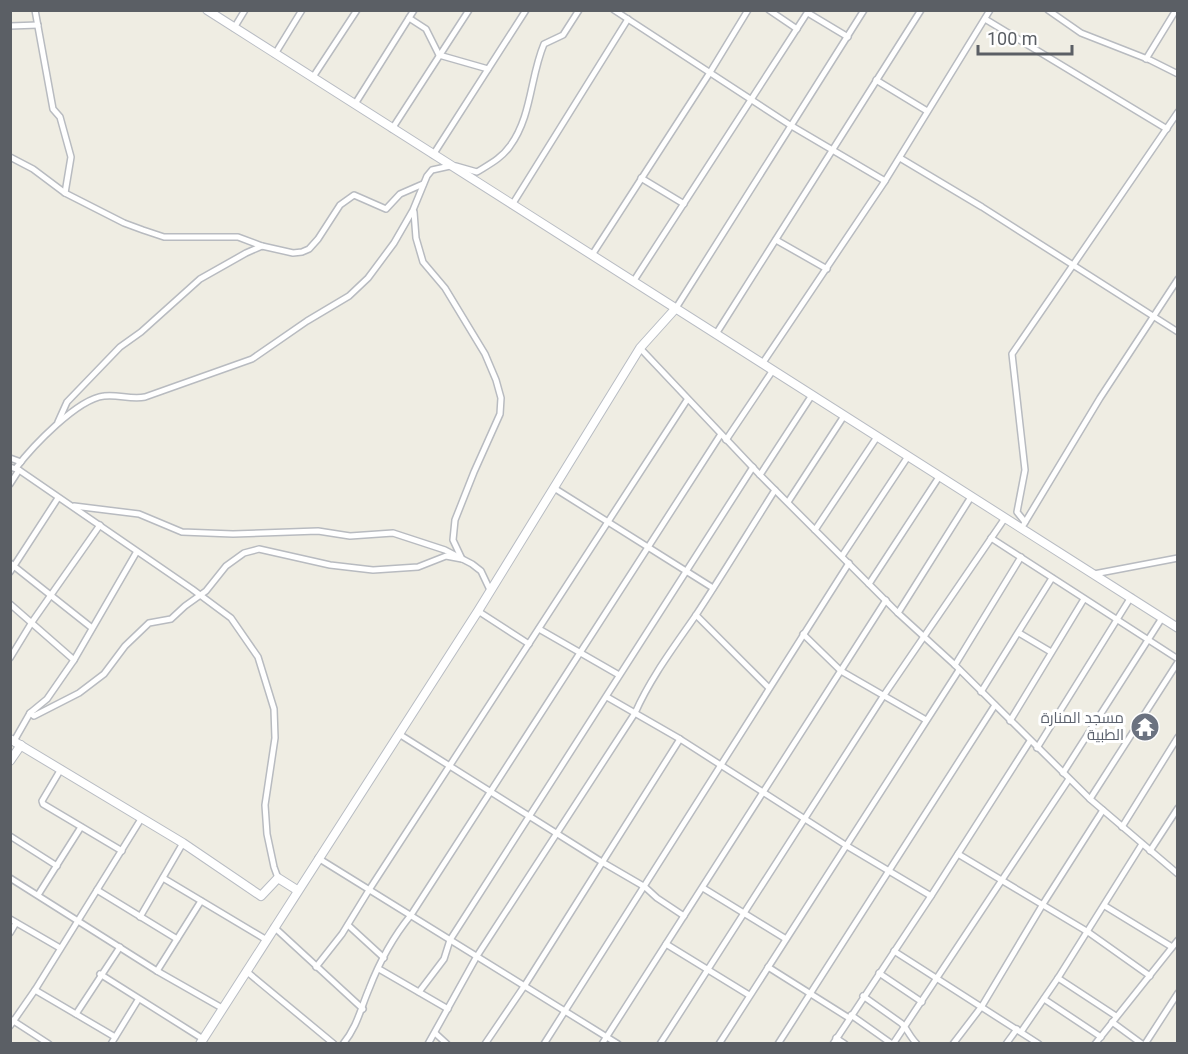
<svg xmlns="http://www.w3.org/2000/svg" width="1188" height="1054" font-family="Roboto,Cairo,sans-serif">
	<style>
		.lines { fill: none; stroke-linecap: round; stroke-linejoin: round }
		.street-casing { stroke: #b8bbc0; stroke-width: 8 }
		.secondary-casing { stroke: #b8bcc3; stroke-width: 10 }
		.street { stroke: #fff; stroke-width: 5 }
		.secondary { stroke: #fff; stroke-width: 8 }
		.labels { text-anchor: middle; stroke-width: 6; stroke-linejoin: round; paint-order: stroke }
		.worship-label { font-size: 15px; fill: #5b616d; stroke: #fff; text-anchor: end }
	</style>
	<rect width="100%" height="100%" fill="#efede3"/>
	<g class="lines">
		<!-- street casing -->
		<g class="street-casing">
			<g id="street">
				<polyline points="35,10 53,109 60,117 71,157 65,193"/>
				<polyline points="614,10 790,125 885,181"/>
				<polyline points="769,10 797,29"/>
				<polyline points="1048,10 1081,33 1150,60 1178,74"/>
				<polyline points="808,13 848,37"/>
				<polyline points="409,18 426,29 439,55 488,69"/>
				<polyline points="985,19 1167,129"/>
				<polyline points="10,26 38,25"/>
				<polyline points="234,28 245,10"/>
				<polyline points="275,54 302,10"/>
				<polyline points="1146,59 1176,10"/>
				<polyline points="313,77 357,10"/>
				<polyline points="876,80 927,111"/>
				<polyline points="355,104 414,10"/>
				<polyline points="392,129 469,10"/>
				<polyline points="433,155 526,10"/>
				<polyline points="10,157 33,169 65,193 124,223 143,230 164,237 238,237 262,246"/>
				<polyline points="900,158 982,207 1178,332"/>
				<path d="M 456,166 L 477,172 C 488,165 502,158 510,146 C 532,116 530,77 544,44 L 563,35 L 579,10"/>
				<polyline points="641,178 684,204"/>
				<polyline points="512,205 628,19"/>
				<polyline points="414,212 416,238 423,262 445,288 485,354 496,380 501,398 500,414 474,472 455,520 453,540 461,557"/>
				<polyline points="776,240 827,269"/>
				<polyline points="592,255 709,74 748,10"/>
				<polyline points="633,282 809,10"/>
				<polyline points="676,308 864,10"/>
				<polyline points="716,334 921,10"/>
				<polyline points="640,348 760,475 898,613 955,665 1090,799 1178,874"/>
				<polyline points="762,364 885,181 990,10"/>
				<polyline points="58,422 67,402 120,347 141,332 200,279 246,253 262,246 293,253 302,252 309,249 318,239 340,205 354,195 386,209 400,194 423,184"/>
				<polyline points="726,440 773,370"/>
				<polyline points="10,458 21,462"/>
				<polyline points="10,467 19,470 192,589 231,618 258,657 274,709 275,738 265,805 267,834 274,867 278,878"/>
				<path d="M 16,468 C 32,447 77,399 104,396 C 118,394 131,400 145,397 L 252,359 L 307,321 L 349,296 L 368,278 L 394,243 L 413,210 L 427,176 L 432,170 L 450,166"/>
				<polyline points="760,475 812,395"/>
				<polyline points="10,484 19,470"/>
				<polyline points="554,488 713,588"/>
				<polyline points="788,502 844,416"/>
				<polyline points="74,506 139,514 182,532 233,534 318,531 350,536 393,533 445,550 472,564 481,571 490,590"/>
				<polyline points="1025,522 1017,512 1025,470 1012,354 1178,112"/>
				<polyline points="1024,524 1100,398 1178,279"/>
				<polyline points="815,530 877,437"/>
				<polyline points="991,538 1178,659"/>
				<polyline points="842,556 907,458"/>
				<polyline points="10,563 92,628"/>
				<polyline points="10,572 58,498"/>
				<polyline points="1094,574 1178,558"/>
				<polyline points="869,584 939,477"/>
				<polyline points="10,604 74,660"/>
				<polyline points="478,611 529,644"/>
				<polyline points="898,613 971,497"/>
				<polyline points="696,615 769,688"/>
				<polyline points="539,629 619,675"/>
				<polyline points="1019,633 1051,652"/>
				<polyline points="803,634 841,671 926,720"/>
				<polyline points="10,658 32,622 100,525"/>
				<polyline points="955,665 1021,557"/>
				<polyline points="981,692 1052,578"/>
				<polyline points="607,697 680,739 847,846 931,896"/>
				<polyline points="30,713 34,716 79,693 104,674 125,646 149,623 171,619 185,606 206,591 226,566 244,553 259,549 330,565 373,570 418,567 446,556 462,559"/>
				<polyline points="1010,721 1084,599"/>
				<polyline points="399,734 602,862 645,887 657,898 684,916"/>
				<polyline points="14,741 30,713 47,699 74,660 136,553"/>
				<polyline points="1037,748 1131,597"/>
				<polyline points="61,769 42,801 43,804 122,851"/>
				<polyline points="1063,773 1162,618"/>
				<polyline points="1090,799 1178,662"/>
				<polyline points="1122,827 1178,737"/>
				<polyline points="10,836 57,866"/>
				<polyline points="1150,851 1178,808"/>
				<polyline points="958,854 1088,932 1150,976"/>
				<polyline points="318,858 618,1044"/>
				<polyline points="10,878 157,971 222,1008"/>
				<polyline points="163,878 265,939"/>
				<polyline points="703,888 786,939"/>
				<polyline points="97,890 177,939"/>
				<polyline points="38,895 81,827"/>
				<polyline points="1105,906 1172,947"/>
				<polyline points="140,917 183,843"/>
				<polyline points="10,919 60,948"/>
				<polyline points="348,925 384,958"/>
				<polyline points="274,927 363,1009"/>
				<polyline points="10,933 16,923"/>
				<polyline points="666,944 749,995"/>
				<polyline points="894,951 1039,1044"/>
				<polyline points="316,967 342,934 369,890 687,400"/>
				<polyline points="768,967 849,1018"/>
				<polyline points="379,969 448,1009"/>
				<polyline points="157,971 201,901"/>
				<polyline points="246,971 334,1044"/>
				<polyline points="879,973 922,1002"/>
				<polyline points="100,974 203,1039"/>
				<polyline points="1058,978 1116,1016"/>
				<polyline points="35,990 115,1037"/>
				<polyline points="419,992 444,959 450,940 753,467"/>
				<path d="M 863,996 L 901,1023 C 907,1028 909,1036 917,1044"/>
				<polyline points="1044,999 1101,1037"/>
				<polyline points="76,1014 120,947"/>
				<polyline points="851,1015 892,1044"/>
				<polyline points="12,1020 49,1044"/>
				<polyline points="1112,1022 1142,1044"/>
				<polyline points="10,1026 35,990 141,819"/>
				<polyline points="1021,1032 1058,978 1142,844"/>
				<polyline points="435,1033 447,1044"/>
				<polyline points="836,1038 845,1044"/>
				<polyline points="111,1044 138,1000"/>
				<path d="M 343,1044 C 358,1025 360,1010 369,989 C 379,963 393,937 411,915 L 721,434"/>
				<path d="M 428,1044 L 477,956 L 635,713 C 651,677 674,647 696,615 C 723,574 749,531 775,490"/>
				<polyline points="485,1044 525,985 680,739"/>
				<polyline points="544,1044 849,563"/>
				<polyline points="602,1044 886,600"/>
				<polyline points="660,1044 884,695 1005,518"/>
				<polyline points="719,1044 959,670"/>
				<polyline points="778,1044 995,705"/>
				<polyline points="833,1044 931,896 1030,741"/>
				<polyline points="893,1044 1069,779"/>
				<polyline points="953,1044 982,1006 1043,904 1103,810"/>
				<polyline points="1006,1044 1017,1029"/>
				<polyline points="1095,1044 1178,940"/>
				<polyline points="1145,1044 1178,993"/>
			</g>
		</g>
		<!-- secondary casing -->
		<g class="secondary-casing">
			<g id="secondary">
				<polyline points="207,10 1178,628"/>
				<polyline points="10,739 183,843 261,896 278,878 297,890"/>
				<polyline points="10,761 21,745"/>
				<polyline points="200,1044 478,611 640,348 676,308"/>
			</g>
		</g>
		<!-- street -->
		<use href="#street" class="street"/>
		<!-- secondary -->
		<use href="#secondary" class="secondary"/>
	</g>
	<!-- icons -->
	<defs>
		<g id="temple-disc" transform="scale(1.5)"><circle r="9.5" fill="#6b7280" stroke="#fff"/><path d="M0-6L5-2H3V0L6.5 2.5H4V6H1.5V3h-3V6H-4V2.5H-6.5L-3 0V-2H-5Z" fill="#fff"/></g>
	</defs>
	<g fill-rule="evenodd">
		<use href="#temple-disc" x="1145" y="727"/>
	</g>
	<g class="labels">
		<!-- worship labels -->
		<g class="worship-label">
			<text x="1124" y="723">مسجد المنارة<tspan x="1124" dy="17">الطبية</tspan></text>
		</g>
	</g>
	<!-- border -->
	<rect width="1188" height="1054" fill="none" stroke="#5b5f65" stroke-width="24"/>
	<!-- scale -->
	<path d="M978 45v9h94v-9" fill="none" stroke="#5b5f65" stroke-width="3"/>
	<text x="987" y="45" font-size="18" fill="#5b5f65" stroke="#ffffff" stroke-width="4.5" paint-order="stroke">100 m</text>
</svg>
